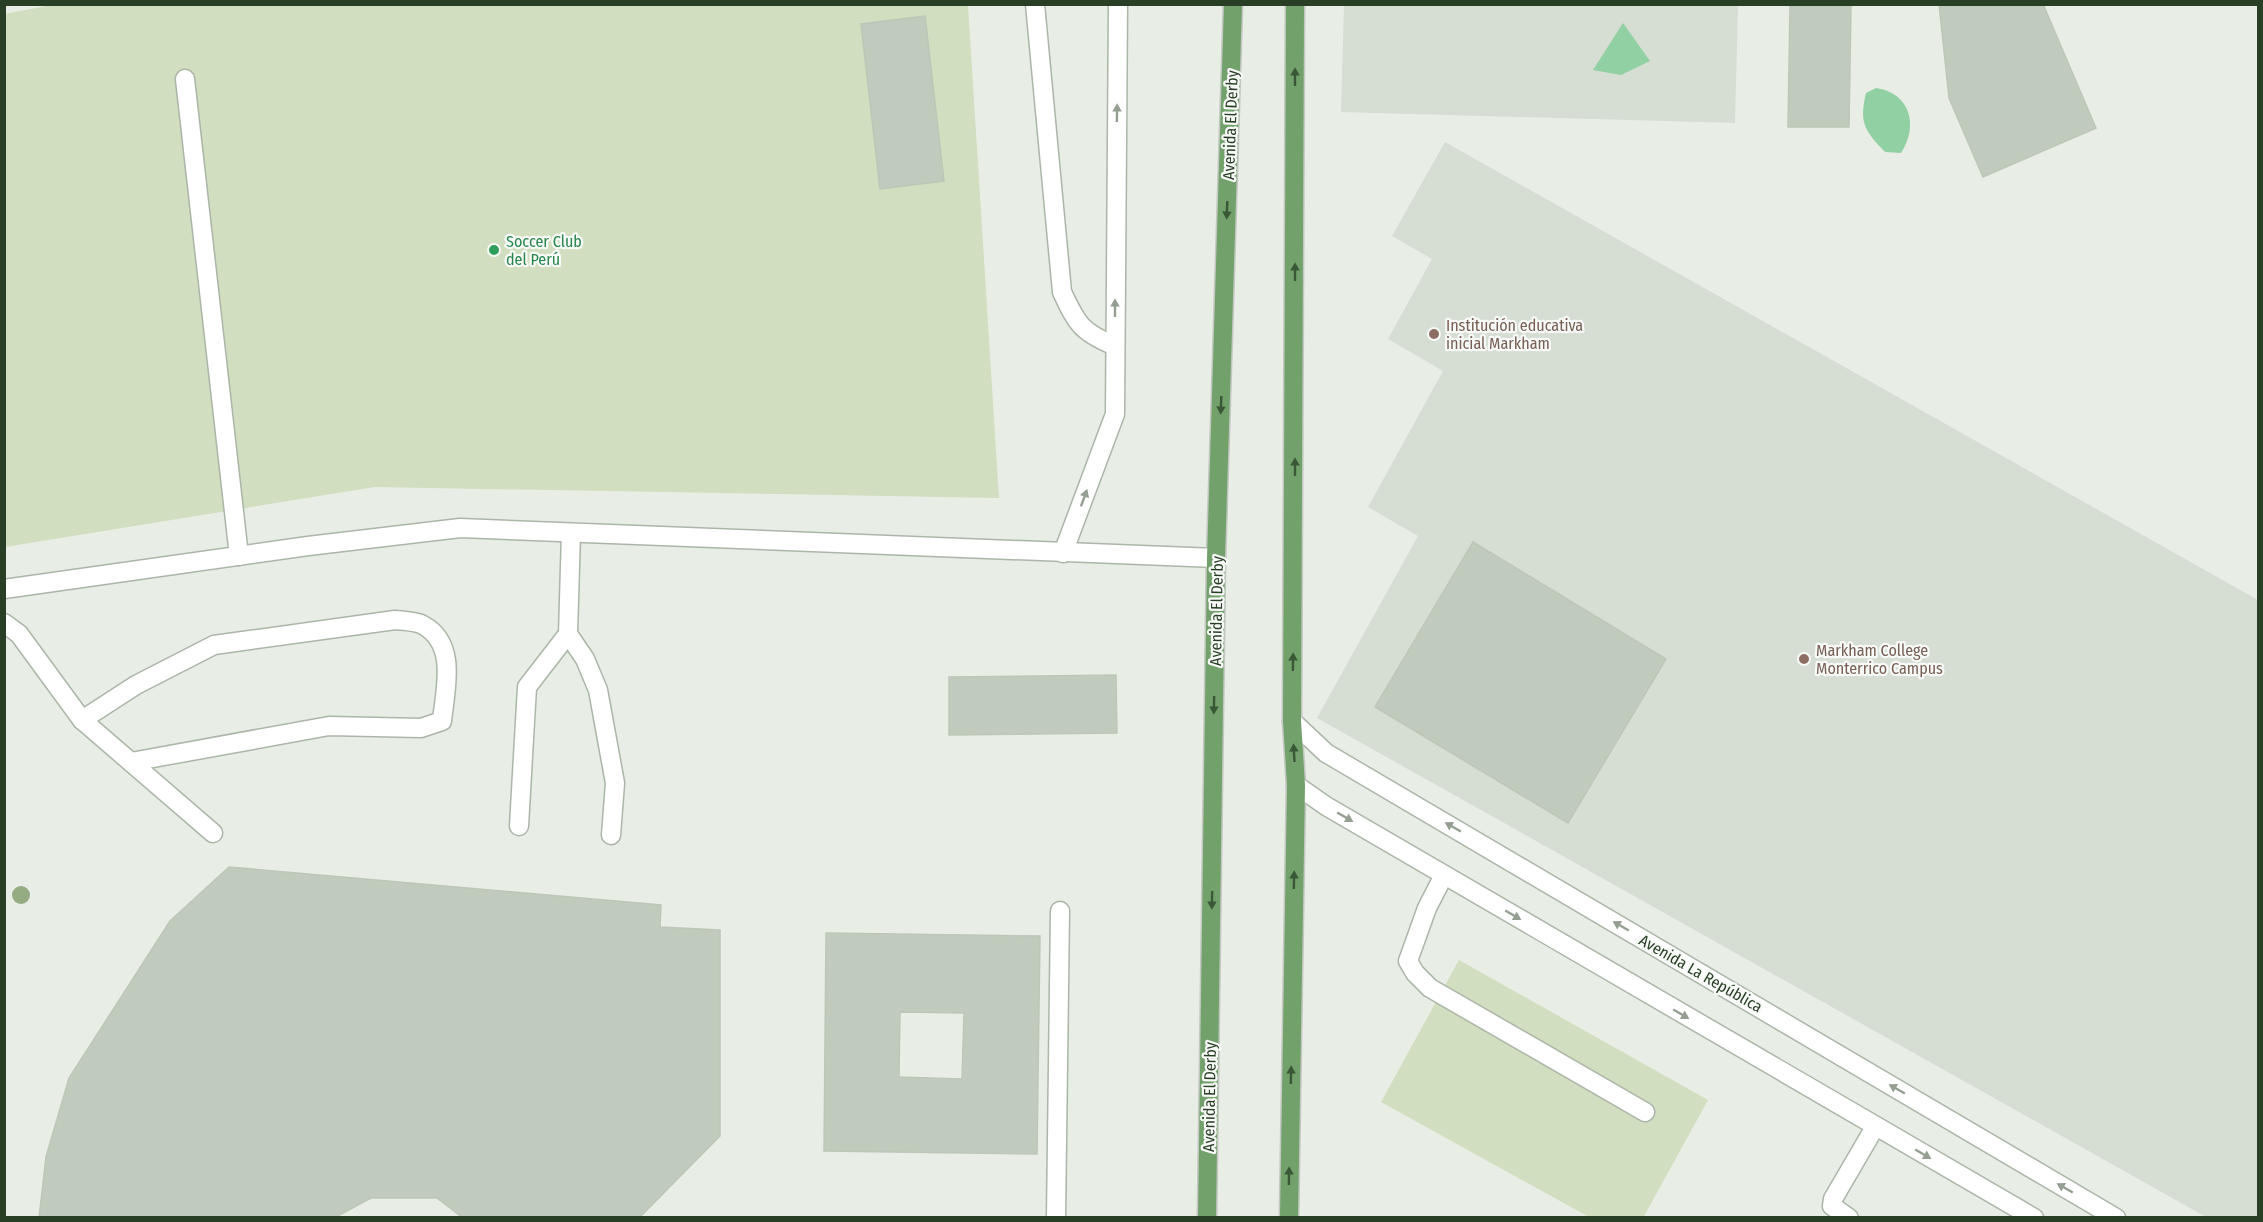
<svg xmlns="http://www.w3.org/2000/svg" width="2263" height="1222" font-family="'Fira Sans Condensed',sans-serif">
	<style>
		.built { fill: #d6ddd3 }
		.green { fill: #d1debf }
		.water { fill: #90d0a2 }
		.building { fill: #c1cbbd; stroke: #bcc7b8; stroke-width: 1.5; fill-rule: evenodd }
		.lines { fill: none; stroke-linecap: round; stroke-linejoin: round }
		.service-casing { stroke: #abb6a8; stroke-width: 21 }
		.tertiary-casing { stroke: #abb6a8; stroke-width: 21 }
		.primary-casing { stroke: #c3c9c2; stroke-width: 21 }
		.service { stroke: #fff; stroke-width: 18 }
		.tertiary { stroke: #fff; stroke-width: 18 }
		.primary { stroke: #72a16c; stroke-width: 18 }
		.tree { fill: #95ab81 }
		.oneway { fill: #3a5837 }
		.oneway2 { fill: #949f92 }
		.leisure-dot { fill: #2e9e5b; stroke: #f7faf6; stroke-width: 2 }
		.education-dot { fill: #8d6e63; stroke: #f7faf6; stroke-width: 2 }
		.labels { text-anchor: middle; stroke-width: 4.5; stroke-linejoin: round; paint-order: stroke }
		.street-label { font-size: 16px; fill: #283f25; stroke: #f7faf6 }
		.leisure-label { font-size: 16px; fill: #27864d; stroke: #f7faf6; text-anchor: start }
		.education-label { font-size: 16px; fill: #785e54; stroke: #f7faf6; text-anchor: start }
	</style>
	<rect width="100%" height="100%" fill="#e8eee5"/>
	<!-- built -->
	<g class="built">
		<polygon points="1344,5 1738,5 1735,123 1341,112"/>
		<polygon points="1445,142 2258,600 2258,1217 2206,1217 1317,718 1418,536 1368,507 1443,371 1388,339 1432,259 1392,236"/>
	</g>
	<!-- green -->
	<g class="green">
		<polygon points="57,4 968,5 999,498 375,487 5,547 4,14"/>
		<polygon points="1459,960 1708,1100 1643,1218 1589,1217 1381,1102"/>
	</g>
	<!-- water -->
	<g class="water">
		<polygon points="1623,23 1650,61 1621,75 1593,70"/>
		<path d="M 1876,88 C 1910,93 1919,125 1901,153 L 1885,152 C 1864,130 1859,123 1866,93 Z"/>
	</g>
	<!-- building -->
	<g class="building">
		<polygon points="1790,4 1851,4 1849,127 1788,127"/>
		<polygon points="1939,4 2043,4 2096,128 1983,177 1949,98"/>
		<polygon points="925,16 944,181 880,189 861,24"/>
		<polygon points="1473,542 1666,659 1568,823 1375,707"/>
		<polygon points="1116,675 1117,733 949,735 949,677"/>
		<polygon points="229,867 661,905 660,927 720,930 720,1136 639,1218 463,1218 437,1198 371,1198 334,1218 39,1218 46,1157 69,1078 170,921"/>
		<path d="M 826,933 L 1040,936 L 1037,1154 L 824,1151 ZM 900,1012 L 964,1013 L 962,1079 L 899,1077 Z"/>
	</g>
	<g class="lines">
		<!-- service casing -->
		<g class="service-casing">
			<g id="service">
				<path d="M 1035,4 L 1062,292 C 1077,324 1081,332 1115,346"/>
				<polyline points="185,79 239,556"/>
				<polyline points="571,533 568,634 585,659 598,690 615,783 611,835"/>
				<polyline points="1063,553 1115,414 1118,4"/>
				<polyline points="4,589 308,546 460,528 1216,558"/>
				<polyline points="4,623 19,634 82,720 213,833"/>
				<path d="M 82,720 L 136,685 L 214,645 L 395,620 C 404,621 416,621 423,625 C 458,644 445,690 442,721 L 421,728 L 329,726 L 131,762"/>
				<polyline points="519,826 527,687 568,634"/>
				<polyline points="1444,875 1427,908 1408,961 1415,973 1430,988 1645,1112"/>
				<polyline points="1056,1218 1060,911"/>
				<polyline points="1849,1218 1832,1206 1833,1199 1875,1127"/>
			</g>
		</g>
		<!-- tertiary casing -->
		<g class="tertiary-casing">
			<g id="tertiary">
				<polyline points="1292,721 1326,753 2116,1218"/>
				<polyline points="1296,785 1326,806 2034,1218"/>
			</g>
		</g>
		<!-- primary casing -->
		<g class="primary-casing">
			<g id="primary">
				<polyline points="1207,1218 1216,558 1233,4"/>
				<polyline points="1289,1218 1296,785 1292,721 1295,4"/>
			</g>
		</g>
		<!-- service -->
		<use href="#service" class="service"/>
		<!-- tertiary -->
		<use href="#tertiary" class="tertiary"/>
		<!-- primary -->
		<use href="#primary" class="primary"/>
	</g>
	<!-- trees -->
	<circle class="tree" cx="21" cy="895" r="9"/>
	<!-- one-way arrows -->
	<defs><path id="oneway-solid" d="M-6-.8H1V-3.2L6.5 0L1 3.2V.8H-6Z" transform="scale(1.5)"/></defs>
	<g class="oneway">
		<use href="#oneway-solid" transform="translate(1295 77) rotate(-90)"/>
		<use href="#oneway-solid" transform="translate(1227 210) rotate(92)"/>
		<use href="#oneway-solid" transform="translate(1295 272) rotate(-90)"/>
		<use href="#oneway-solid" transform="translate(1221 405) rotate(92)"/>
		<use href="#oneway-solid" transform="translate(1295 467) rotate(-90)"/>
		<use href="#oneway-solid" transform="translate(1293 662) rotate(-89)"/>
		<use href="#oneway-solid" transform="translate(1214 705) rotate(91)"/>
		<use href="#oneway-solid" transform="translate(1294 753) rotate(-93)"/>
		<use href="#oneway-solid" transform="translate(1294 880) rotate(-89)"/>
		<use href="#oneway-solid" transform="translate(1212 900) rotate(91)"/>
		<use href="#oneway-solid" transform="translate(1291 1075) rotate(-89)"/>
		<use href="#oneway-solid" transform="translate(1289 1176) rotate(-89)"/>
	</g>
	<g class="oneway2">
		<use href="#oneway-solid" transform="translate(1117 113) rotate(-89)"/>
		<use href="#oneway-solid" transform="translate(1115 308) rotate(-90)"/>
		<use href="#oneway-solid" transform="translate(1084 498) rotate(-70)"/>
		<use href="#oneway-solid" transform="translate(1345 817) rotate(30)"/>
		<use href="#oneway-solid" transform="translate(1453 827) rotate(-150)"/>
		<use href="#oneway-solid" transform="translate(1513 915) rotate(30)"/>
		<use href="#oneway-solid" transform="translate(1621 926) rotate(-150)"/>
		<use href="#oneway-solid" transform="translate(1681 1014) rotate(30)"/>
		<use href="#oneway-solid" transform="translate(1897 1089) rotate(-150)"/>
		<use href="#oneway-solid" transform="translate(1923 1154) rotate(30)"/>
		<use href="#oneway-solid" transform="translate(2065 1188) rotate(-150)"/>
	</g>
	<!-- markers -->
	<circle class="leisure-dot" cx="494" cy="250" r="6"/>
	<g class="education-dot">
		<circle cx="1434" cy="334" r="6"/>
		<circle cx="1804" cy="659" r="6"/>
	</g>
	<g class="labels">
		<!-- street labels -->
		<g class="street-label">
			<text transform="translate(1230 125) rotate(-88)" y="6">Avenida El Derby</text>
			<text transform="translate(1216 611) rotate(-89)" y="6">Avenida El Derby</text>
			<text transform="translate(1701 973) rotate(30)" y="6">Avenida La República</text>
			<text transform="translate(1209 1097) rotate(-89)" y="6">Avenida El Derby</text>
		</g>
		<!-- leisure labels -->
		<g class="leisure-label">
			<text x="506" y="247">Soccer Club<tspan x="506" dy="18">del Perú</tspan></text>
		</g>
		<!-- education labels -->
		<g class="education-label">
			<text x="1446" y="331">Institución educativa<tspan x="1446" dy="18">inicial Markham</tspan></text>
			<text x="1816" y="656">Markham College<tspan x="1816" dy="18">Monterrico Campus</tspan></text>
		</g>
	</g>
	<!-- border -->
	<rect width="2263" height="1222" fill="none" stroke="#283f25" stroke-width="12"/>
</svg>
